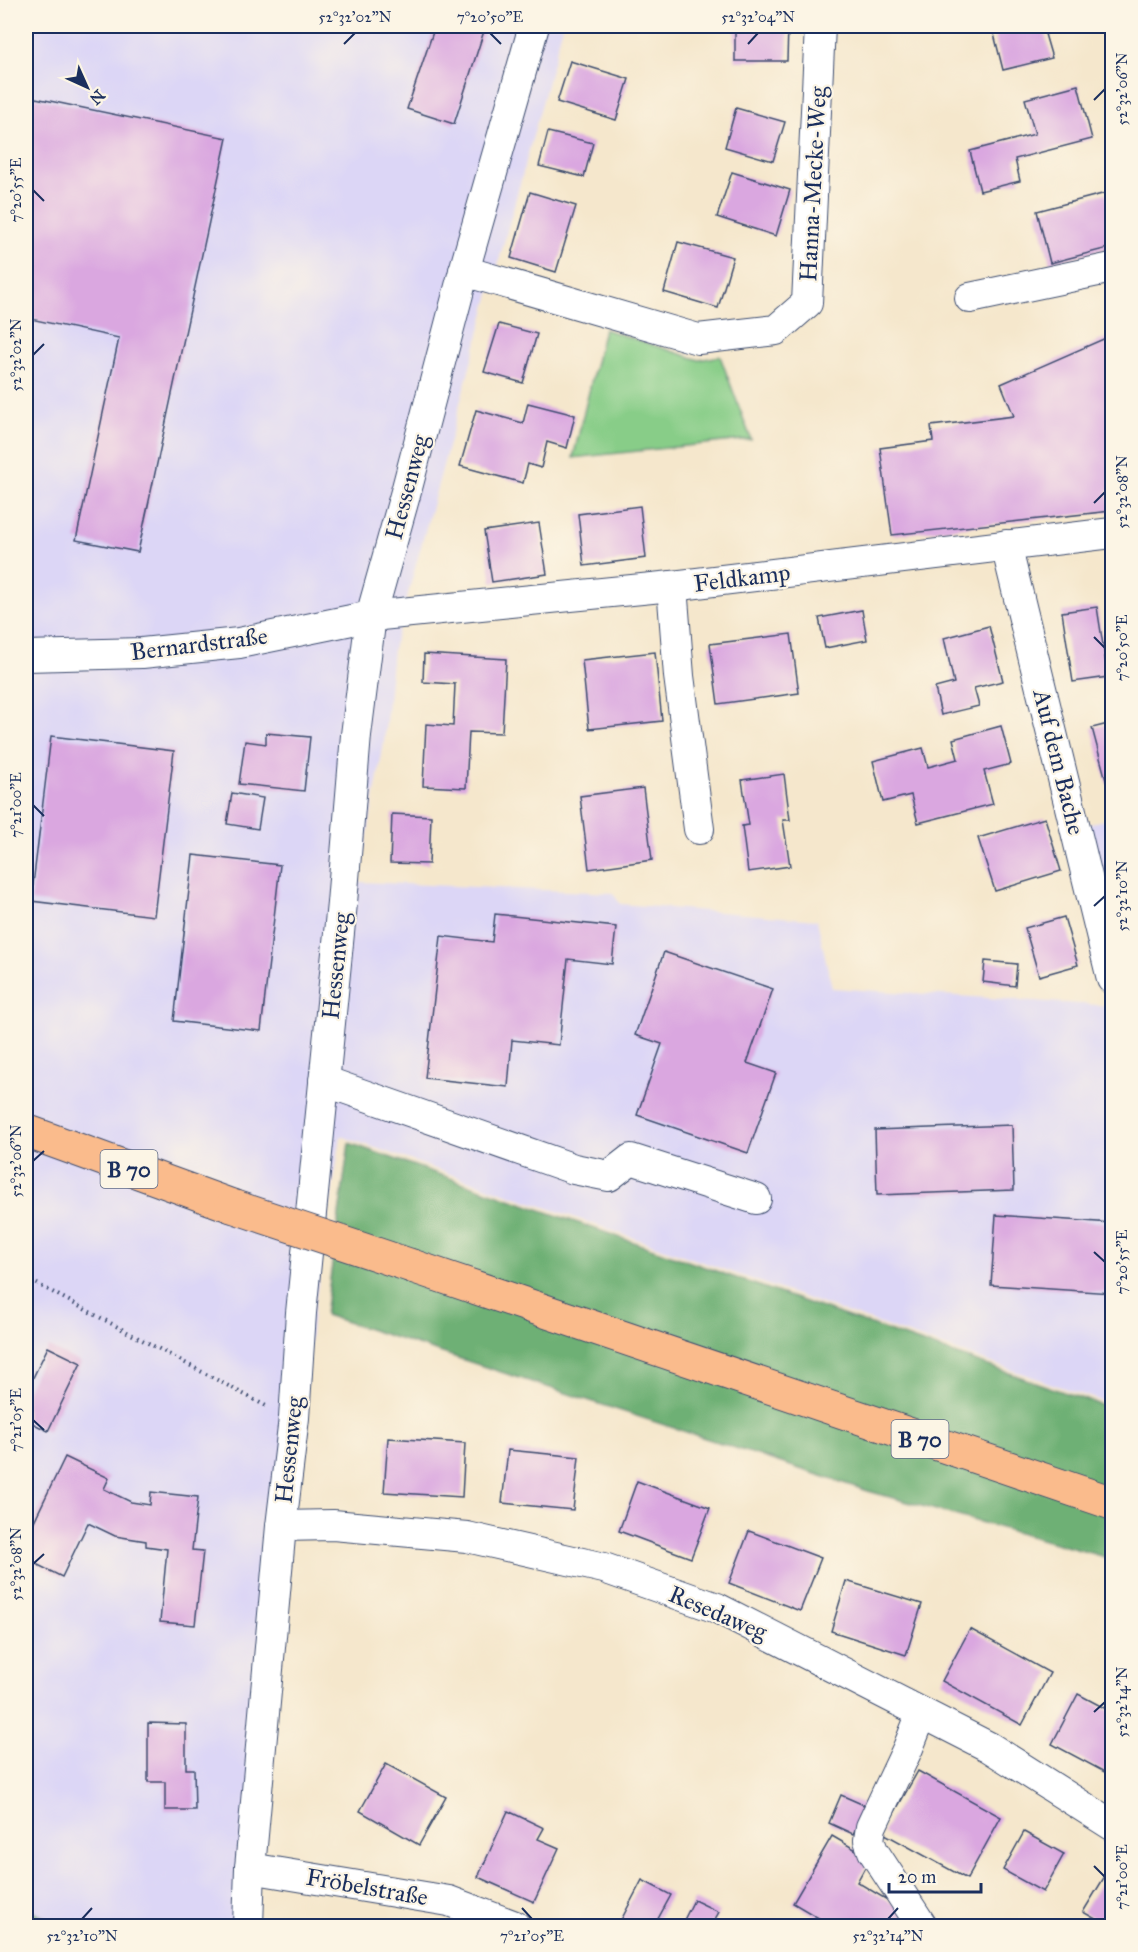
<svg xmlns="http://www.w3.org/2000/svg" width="1138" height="1952" font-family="'IM FELL Great Primer',serif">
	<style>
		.built { fill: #dcd6f6 }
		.green { fill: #88cd88; stroke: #527e73; stroke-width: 1.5 }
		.forest { fill: #6eb074; stroke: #447069; stroke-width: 1.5 }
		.building { fill: #daa7e0 }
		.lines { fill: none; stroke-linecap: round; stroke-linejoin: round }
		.minor-casing { stroke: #3c4b6e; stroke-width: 32 }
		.major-casing { stroke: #3c4b6e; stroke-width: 35 }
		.path { stroke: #3c4b6e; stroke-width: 4; stroke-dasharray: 1.5 4.5; stroke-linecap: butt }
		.minor { stroke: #fff; stroke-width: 30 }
		.major { stroke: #fabb8c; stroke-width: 33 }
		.major-bridge-casing { stroke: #3c4b6e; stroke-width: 35; stroke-linecap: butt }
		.major-bridge { stroke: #fabb8c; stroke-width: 33 }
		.ticks { fill: none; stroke: #1b2f5e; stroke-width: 2 }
		.labels { text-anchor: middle; stroke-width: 4.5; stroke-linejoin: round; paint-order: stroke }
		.shield { fill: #fcf5e5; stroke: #5e6a86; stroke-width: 1.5 }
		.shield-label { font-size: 22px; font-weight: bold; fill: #1b2f5e }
		.street-label { font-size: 24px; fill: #1b2f5e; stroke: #fcf5e5 }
		.neatline { fill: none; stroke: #1b2f5e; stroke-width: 2 }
		.ticks-label { font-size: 15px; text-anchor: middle; fill: #1b2f5e }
	</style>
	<rect width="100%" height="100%" fill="#fcf5e5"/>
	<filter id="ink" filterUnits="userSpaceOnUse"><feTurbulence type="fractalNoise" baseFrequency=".0167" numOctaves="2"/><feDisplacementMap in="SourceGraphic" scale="12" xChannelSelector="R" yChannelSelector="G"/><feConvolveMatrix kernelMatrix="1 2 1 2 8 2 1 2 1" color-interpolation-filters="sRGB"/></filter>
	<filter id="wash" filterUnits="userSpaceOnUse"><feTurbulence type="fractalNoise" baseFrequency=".008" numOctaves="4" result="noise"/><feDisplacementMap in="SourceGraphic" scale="24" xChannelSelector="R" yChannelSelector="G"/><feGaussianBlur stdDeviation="1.35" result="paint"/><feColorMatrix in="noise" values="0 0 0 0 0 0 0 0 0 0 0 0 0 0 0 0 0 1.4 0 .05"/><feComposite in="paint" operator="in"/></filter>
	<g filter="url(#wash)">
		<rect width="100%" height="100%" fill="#f5e7cc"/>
		<!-- built -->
		<g class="built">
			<polygon points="26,26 563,26 393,649 384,742 359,882 613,893 620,904 817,920 832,988 1112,1006 1112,1405 341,1136 312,1321 252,1926 43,1926 45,1918 26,1909"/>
			<polygon points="1112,818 1112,991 1072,828"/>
		</g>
		<!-- green -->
		<g class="green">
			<polygon points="604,329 699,360 720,356 751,439 573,458"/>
			<polygon points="26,1909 45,1918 43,1926 26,1926"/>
		</g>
		<!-- forest -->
		<polygon class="forest" points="349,1143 1112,1409 1112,1559 868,1491 325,1315"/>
		<g id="blocks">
			<!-- building -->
			<g class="building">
				<polygon points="435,26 466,26 484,31 454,124 407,109"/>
				<polygon points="735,26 788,26 787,61 735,61"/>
				<polygon points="992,26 1075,26 1045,34 1052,58 1003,70"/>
				<polygon points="570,61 629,79 616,120 557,102"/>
				<polygon points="1078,85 1092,139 1015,159 1020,181 980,191 970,151 1035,134 1025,99"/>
				<polygon points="26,96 227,138 138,552 76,540 119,338 26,318"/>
				<polygon points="736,108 785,122 773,161 725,147"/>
				<polygon points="548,132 593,143 584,177 539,166"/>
				<polygon points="732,172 790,190 776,236 717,217"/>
				<polygon points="530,192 576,206 556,272 511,258"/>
				<polygon points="1106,193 1112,218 1112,247 1050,263 1037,211"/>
				<polygon points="678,242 733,257 718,308 664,292"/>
				<polygon points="499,324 537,334 523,383 484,372"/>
				<polygon points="1108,337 1112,349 1112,490 1107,491 1111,511 892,535 880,448 933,441 931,426 1014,416 1001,384"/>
				<polygon points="528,403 575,415 567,448 547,442 541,468 528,464 523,483 460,466 476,410 523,423"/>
				<polygon points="640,506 646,558 584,566 578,514"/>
				<polygon points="539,523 547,574 492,582 484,531"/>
				<polygon points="1097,607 1108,677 1073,682 1062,612"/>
				<polygon points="862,610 867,640 825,648 819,618"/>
				<polygon points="989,626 1003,681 974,688 979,706 941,715 935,688 954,683 944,638"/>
				<polygon points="791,634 799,693 718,704 710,644"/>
				<polygon points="655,652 662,721 589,729 582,660"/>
				<polygon points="424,654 506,659 502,733 469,732 466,788 423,786 426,724 453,726 455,684 423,682"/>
				<polygon points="1112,723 1112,783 1107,784 1092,728"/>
				<polygon points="1001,726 1011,764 984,771 993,804 918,823 911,795 883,802 873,761 923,748 928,767 958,759 953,739"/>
				<polygon points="266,733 310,737 304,791 239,784 245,741 266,744"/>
				<polygon points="51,736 174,751 154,916 31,901"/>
				<polygon points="784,774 790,820 783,820 790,866 748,872 742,826 749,825 742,780"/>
				<polygon points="643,788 652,860 589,869 580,796"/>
				<polygon points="232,793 263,798 258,829 227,824"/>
				<polygon points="392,814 431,816 429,864 390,863"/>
				<polygon points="1045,818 1061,871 995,891 978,838"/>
				<polygon points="193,855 280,865 261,1031 174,1021"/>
				<polygon points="495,914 616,927 612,964 568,959 559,1045 512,1040 508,1087 425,1078 441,936 492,942"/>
				<polygon points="1064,917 1078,965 1039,976 1025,928"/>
				<polygon points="664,952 773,989 747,1063 776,1073 748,1153 637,1115 662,1044 635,1035"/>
				<polygon points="985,961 1017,964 1015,986 983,982"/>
				<polygon points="26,971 30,972 27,994 26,994"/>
				<polygon points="1012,1125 1014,1190 877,1195 875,1130"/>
				<polygon points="996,1215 1112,1223 1112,1293 991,1285"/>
				<polygon points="48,1347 81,1363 48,1431 26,1420 26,1392"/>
				<polygon points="388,1438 465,1443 462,1497 384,1492"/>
				<polygon points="508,1450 579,1457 573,1510 502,1503"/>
				<polygon points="65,1457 109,1478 104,1489 131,1502 150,1505 151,1492 198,1497 192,1550 203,1551 195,1625 160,1622 167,1549 146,1546 146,1541 115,1536 88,1523 62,1577 26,1559 26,1538"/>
				<polygon points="637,1481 710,1508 691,1558 619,1531"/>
				<polygon points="749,1531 821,1558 800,1611 729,1583"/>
				<polygon points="846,1581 922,1604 906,1655 831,1631"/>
				<polygon points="970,1629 1050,1673 1022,1725 942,1681"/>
				<polygon points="1078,1694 1112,1712 1112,1776 1052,1744"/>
				<polygon points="148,1723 186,1724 186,1769 194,1769 195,1810 165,1810 165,1782 148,1782"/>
				<polygon points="386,1764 446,1797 419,1845 360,1811"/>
				<polygon points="918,1771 1001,1817 967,1879 883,1833"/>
				<polygon points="841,1795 866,1806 853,1834 829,1823"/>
				<polygon points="508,1811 544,1828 538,1839 559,1848 534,1902 478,1877"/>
				<polygon points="1024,1832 1064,1854 1043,1892 1003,1870"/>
				<polygon points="832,1836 870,1858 857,1882 911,1914 903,1926 832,1926 793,1903"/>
				<polygon points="1105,1876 1112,1880 1112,1926 1108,1926 1083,1912"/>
				<polygon points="642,1880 671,1895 654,1926 618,1926"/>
				<polygon points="694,1900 719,1912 711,1926 681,1926"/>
			</g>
		</g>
	</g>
	<g filter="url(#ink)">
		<use href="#blocks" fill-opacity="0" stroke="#3c4b6e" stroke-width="1.5"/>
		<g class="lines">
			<!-- minor casing -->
			<g class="minor-casing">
				<g id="minor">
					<polyline points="464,271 698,339 776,330 807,303 820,26"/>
					<polyline points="970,298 1112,268"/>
					<polyline points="1006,545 1112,979"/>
					<polyline points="672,586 679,676 699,829"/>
					<polyline points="26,656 142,653 239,643 371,616 672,586 1112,533"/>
					<polyline points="324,1081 574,1169 609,1176 631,1159 756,1199"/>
					<polyline points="281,1526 333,1525 467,1537 604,1568 717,1608 989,1747 1112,1825"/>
					<polyline points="922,1713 908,1748 871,1827 869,1840 873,1851 922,1926"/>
					<polyline points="250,1868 449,1901 515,1926"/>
					<polyline points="248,1926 250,1868 281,1526 294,1418 301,1313 342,903 356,735 371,616 407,488 464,271 534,26"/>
				</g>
			</g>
			<!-- major casing -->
			<g class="major-casing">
				<g id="major">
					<polyline points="26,1131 232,1206"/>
					<polyline points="412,1266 1112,1503"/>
				</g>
			</g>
			<!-- path -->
			<polyline class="path" points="26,1278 266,1406"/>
			<!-- minor -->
			<use href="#minor" class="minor"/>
			<!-- major -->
			<use href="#major" class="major"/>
			<!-- major-bridge casing -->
			<g class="major-bridge-casing">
				<polyline id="major-bridge" points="232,1206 412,1266"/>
			</g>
			<!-- major-bridge -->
			<use href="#major-bridge" class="major-bridge"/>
		</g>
	</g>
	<!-- ticks -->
	<path class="ticks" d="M 490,33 L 501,44M 344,44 L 355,33M 748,44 L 758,33M 1094,100 L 1105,89M 33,190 L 44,201M 33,355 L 44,344M 1094,503 L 1105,492M 1094,637 L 1105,648M 33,805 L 44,816M 1094,906 L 1105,896M 33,1161 L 44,1151M 1094,1252 L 1105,1262M 33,1420 L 44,1430M 33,1564 L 44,1554M 1094,1712 L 1105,1702M 1094,1866 L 1105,1877M 522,1908 L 532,1919M 82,1919 L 92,1908M 888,1919 L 898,1908"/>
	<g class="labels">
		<!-- shield labels -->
		<g class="shield">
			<rect x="100.5" y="1150" width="57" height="38" rx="4.5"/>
			<rect x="891.5" y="1420" width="57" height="38" rx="4.5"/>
		</g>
		<g class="shield-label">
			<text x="129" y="1177">B 70</text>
			<text x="920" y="1447">B 70</text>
		</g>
		<!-- street labels -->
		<g class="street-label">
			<text transform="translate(813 184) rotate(-87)" y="8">Hanna-Mecke-Weg</text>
			<text transform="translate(407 487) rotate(-75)" y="8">Hessenweg</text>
			<text transform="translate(742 578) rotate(-7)" y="8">Feldkamp</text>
			<text transform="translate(199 644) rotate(-7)" y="8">Bernardstraße</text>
			<text transform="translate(1059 762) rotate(76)" y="8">Auf dem Bache</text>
			<text transform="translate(336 966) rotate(-84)" y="8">Hessenweg</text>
			<text transform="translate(289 1450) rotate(-84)" y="8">Hessenweg</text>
			<text transform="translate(718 1613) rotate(23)" y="8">Resedaweg</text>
			<text transform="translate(367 1887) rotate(10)" y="8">Fröbelstraße</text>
		</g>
	</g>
	<!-- margin -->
	<rect width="1138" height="1952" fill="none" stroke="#fcf5e5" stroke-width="66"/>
	<!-- north arrow -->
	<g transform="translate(87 87) rotate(135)" stroke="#fcf5e5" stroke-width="4.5" paint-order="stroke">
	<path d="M0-4.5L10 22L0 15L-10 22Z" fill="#1b2f5e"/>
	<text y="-9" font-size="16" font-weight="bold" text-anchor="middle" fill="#1b2f5e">N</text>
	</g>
	<!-- scale -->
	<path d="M889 1883v9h92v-9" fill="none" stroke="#1b2f5e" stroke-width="3"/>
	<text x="898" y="1883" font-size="18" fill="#1b2f5e" stroke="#fcf5e5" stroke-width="4.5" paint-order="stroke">20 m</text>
	<rect x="33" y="33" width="1072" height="1886" class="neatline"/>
	<g class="ticks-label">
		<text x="355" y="22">52°32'02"N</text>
		<text x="490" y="22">7°20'50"E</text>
		<text x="758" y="22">52°32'04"N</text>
		<text transform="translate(1122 89) rotate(-90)" y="5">52°32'06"N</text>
		<text transform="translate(16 190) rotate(-90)" y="5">7°20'55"E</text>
		<text transform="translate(16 355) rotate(-90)" y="5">52°32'02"N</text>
		<text transform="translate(1122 492) rotate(-90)" y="5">52°32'08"N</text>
		<text transform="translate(1122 648) rotate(-90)" y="5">7°20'50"E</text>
		<text transform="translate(16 805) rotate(-90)" y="5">7°21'00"E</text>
		<text transform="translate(1122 896) rotate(-90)" y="5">52°32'10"N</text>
		<text transform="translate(16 1161) rotate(-90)" y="5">52°32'06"N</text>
		<text transform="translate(1122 1262) rotate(-90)" y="5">7°20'55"E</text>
		<text transform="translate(16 1420) rotate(-90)" y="5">7°21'05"E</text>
		<text transform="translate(16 1564) rotate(-90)" y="5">52°32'08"N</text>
		<text transform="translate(1122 1702) rotate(-90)" y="5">52°32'14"N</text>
		<text transform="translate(1122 1877) rotate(-90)" y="5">7°21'00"E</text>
		<text x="82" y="1941">52°32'10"N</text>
		<text x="532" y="1941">7°21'05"E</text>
		<text x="888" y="1941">52°32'14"N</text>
	</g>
</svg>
